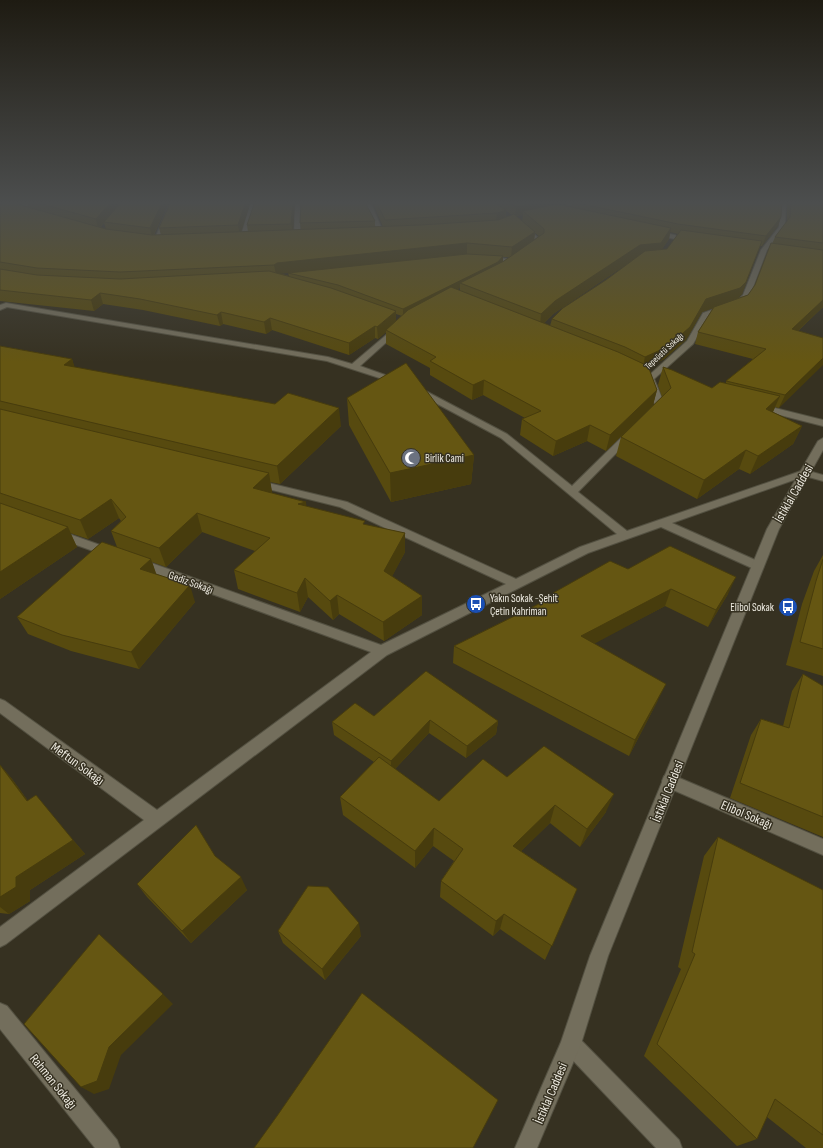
<svg xmlns="http://www.w3.org/2000/svg" width="823" height="1148" font-family="'Sofia Sans Condensed',sans-serif">
	<style>
		.lines { fill: none; stroke-linecap: round; stroke-linejoin: round }
		.street-casing { stroke: #535041; stroke-width: 2 }
		.secondary-casing { stroke: #535041; stroke-width: 2 }
		.street { fill: #736e5c; fill-rule: evenodd }
		.secondary { fill: #736e5c; fill-rule: evenodd }
		.wall { fill: #574a0f; fill-rule: evenodd }
		.shaded-wall { fill: #473c0d }
		.building { fill: #655612; stroke: #473c0d }
		.labels { text-anchor: middle; stroke-width: 3; stroke-linejoin: round; paint-order: stroke }
		.far-street-label { font-size: 9px; fill: #eeebe1; stroke: #363121 }
		.poi-label { font-size: 11px; fill: #eeebe1; stroke: #363121; text-anchor: start }
		.street-label { font-size: 11px; fill: #eeebe1; stroke: #363121 }
		.near-street-label { font-size: 13px; fill: #eeebe1; stroke: #363121 }
	</style>
	<rect width="100%" height="100%" fill="#363121"/>
	<g class="lines">
		<!-- street casing -->
		<g class="street-casing">
			<g id="street">
				<polygon points="171,201 177,201 158,242 153,243"/>
				<polygon points="251,201 257,201 246,239 243,241 240,239"/>
				<polygon points="295,201 301,201 300,237 297,239 294,237"/>
				<polygon points="364,201 370,201 384,234 379,233 369,215"/>
				<polygon points="565,201 571,201 574,204 569,205"/>
				<polygon points="780,201 786,201 785,227 767,250 749,298 743,305 709,317 693,344 654,379 665,405 655,415 649,415 647,413 655,405 645,379 687,341 703,313 737,301 743,295 761,250 779,227"/>
				<polygon points="519,225 523,225 542,241 542,243 514,262 485,260 484,259 487,257 511,259 536,242 519,227"/>
				<polygon points="653,231 675,235 678,237 675,239 651,234 650,233"/>
				<polygon points="6,303 328,357 352,364 398,325 402,327 401,329 360,366 402,381 398,384 395,383 327,361 7,307 0,310 0,305"/>
				<polygon points="418,387 507,434 572,486 627,432 633,432 635,434 633,436 578,492 627,531 801,471 805,470 823,475 823,481 805,476 672,523 762,563 764,566 762,569 754,569 661,527 588,553 387,655 6,944 0,947 0,927 144,820 0,713 0,699 5,701 157,810 371,652 135,566 133,563 135,560 143,560 381,645 506,584 340,507 252,485 251,483 252,481 256,480 347,502 516,579 580,547 617,534 501,438 415,392 414,390"/>
				<polygon points="759,404 823,420 823,426 756,409 754,407"/>
				<polygon points="58,530 114,550 116,553 110,557 54,537 52,534"/>
				<polygon points="670,774 823,839 823,855 664,786 662,781 664,776"/>
				<polygon points="0,1003 7,1006 117,1140 120,1148 95,1148 0,1029"/>
				<polygon points="571,1034 578,1037 679,1140 682,1148 656,1148 564,1051 561,1044 564,1037"/>
			</g>
		</g>
		<!-- secondary casing -->
		<g class="secondary-casing">
			<g id="secondary">
				<polygon points="0,201 14,206 51,201 65,201 14,210 0,205"/>
				<polygon points="823,438 823,450 779,529 608,956 581,1044 537,1148 515,1148 561,1042 590,956 767,529 818,441"/>
			</g>
		</g>
		<!-- street -->
		<use href="#street" class="street"/>
		<!-- secondary -->
		<use href="#secondary" class="secondary"/>
	</g>
	<!-- wall -->
	<g class="wall">
		<path d="M 3,201 L 169,201 L 154,235 L 161,235 L 159,228 L 171,201 L 251,201 L 241,232 L 248,232 L 247,225 L 255,201 L 295,201 L 293,230 L 301,230 L 300,223 L 367,206 L 375,221 L 375,227 L 383,227 L 372,201 L 492,201 L 495,202 L 494,201 L 570,201 L 567,203 L 566,206 L 571,207 L 572,202 L 781,217 L 778,226 L 762,246 L 760,246 L 742,294 L 737,298 L 748,295 L 755,285 L 775,237 L 787,222 L 787,201 L 823,201 L 823,307 L 798,331 L 823,338 L 779,408 L 775,407 L 773,412 L 802,426 L 793,444 L 750,474 L 739,469 L 697,499 L 616,456 L 621,437 L 662,397 L 658,385 L 663,367 L 712,388 L 726,383 L 726,381 L 753,359 L 695,344 L 698,332 L 713,308 L 702,312 L 686,340 L 664,359 L 648,367 L 657,390 L 653,405 L 606,451 L 587,441 L 553,456 L 520,435 L 522,419 L 525,418 L 483,395 L 472,400 L 430,375 L 430,368 L 386,344 L 386,332 L 378,339 L 375,338 L 349,355 L 272,330 L 266,334 L 223,324 L 220,326 L 143,310 L 103,304 L 94,311 L 0,301 L 0,203 L 0,204 L 8,202 ZM 27,203 L 28,207 L 18,204 ZM 506,211 L 508,212 L 512,215 L 506,217 ZM 523,215 L 522,221 L 516,216 ZM 104,223 L 106,229 L 100,228 ZM 670,232 L 678,234 L 667,249 L 662,249 L 669,239 ZM 535,233 L 539,236 L 534,240 ZM 467,254 L 288,273 L 289,276 L 279,273 ZM 503,257 L 509,257 L 503,262 ZM 637,257 L 606,280 L 552,319 L 550,326 L 544,323 L 553,314 ZM 460,288 L 460,291 L 456,289 ZM 396,314 L 402,316 L 396,321 Z"/>
		<polygon points="0,346 72,359 74,367 341,426 280,484 270,482 272,492 272,493 306,506 366,525 405,533 405,552 392,576 422,596 422,615 384,641 339,614 333,620 308,597 300,612 238,589 234,570 255,551 202,532 166,567 152,562 156,574 195,602 139,669 71,651 28,634 17,617 117,547 111,531 121,521 119,518 88,539 70,533 77,547 0,599"/>
		<polygon points="347,398 474,455 471,484 391,502 349,425"/>
		<polygon points="823,555 823,676 786,665 802,604 814,571"/>
		<polygon points="628,569 728,594 708,627 665,606 594,643 658,700 629,756 453,663 454,646 552,597 553,593"/>
		<polygon points="803,674 823,686 823,837 730,798 751,735 761,719 783,726 792,691"/>
		<polygon points="374,716 498,721 496,734 466,758 429,733 395,769 439,801 507,777 606,812 580,847 550,823 521,851 577,889 545,960 500,929 493,936 440,897 441,881 454,861 433,846 415,868 343,815 340,797 374,762 334,735 332,722"/>
		<polygon points="0,765 12,779 28,801 73,840 85,854 30,890 30,901 9,914 0,913"/>
		<polygon points="718,837 823,890 823,1148 806,1148 767,1117 757,1139 737,1146 644,1056 681,969 678,967 704,856"/>
		<polygon points="215,856 247,890 191,943 147,897 137,884"/>
		<polygon points="278,931 361,936 325,980 283,943"/>
	</g>
	<!-- shaded-wall -->
	<g class="shaded-wall">
		<polygon points="13,201 26,201 27,203 14,204"/>
		<polygon points="112,201 123,201 104,222 104,223 98,229 96,219"/>
		<polygon points="163,201 169,201 152,238 150,228"/>
		<polygon points="246,201 251,201 240,236 238,225"/>
		<polygon points="293,201 295,201 293,234 291,224"/>
		<polygon points="548,201 570,201 567,203 566,207 523,211 523,215 515,216 516,207"/>
		<polygon points="506,210 505,220 496,223 497,213"/>
		<polygon points="781,217 778,226 762,246 766,236"/>
		<polygon points="671,228 669,239 658,255 637,257 553,314 540,327 541,314 555,301 640,245"/>
		<polygon points="535,232 534,242 511,257 512,247"/>
		<polygon points="762,241 742,294 736,300 702,312 686,340 664,359 642,370 645,357 706,299"/>
		<polygon points="467,243 467,254 279,274 276,275 274,265 277,263"/>
		<polygon points="503,256 503,263 460,283 460,288 403,316 403,309"/>
		<polygon points="100,293 103,304 94,311 91,300"/>
		<polygon points="823,300 823,307 787,341 792,329"/>
		<polygon points="396,311 396,323 386,330 386,332 378,339 377,327"/>
		<polygon points="221,312 223,324 220,326 217,315"/>
		<polygon points="270,318 272,330 266,334 264,322"/>
		<polygon points="375,326 375,338 349,355 349,343"/>
		<polygon points="823,358 823,365 779,408 785,395"/>
		<polygon points="72,359 78,377 64,365"/>
		<polygon points="484,380 483,395 472,400 473,385"/>
		<polygon points="657,390 653,405 606,451 610,435"/>
		<polygon points="780,396 772,414 766,409"/>
		<polygon points="339,408 341,426 280,484 277,466"/>
		<polygon points="590,425 587,441 553,456 556,441"/>
		<polygon points="802,426 793,444 750,474 758,456"/>
		<polygon points="746,450 739,469 697,499 704,480"/>
		<polygon points="474,455 471,484 391,502 390,473"/>
		<polygon points="269,473 272,492 257,507 253,488"/>
		<polygon points="111,499 119,518 88,539 80,520"/>
		<polygon points="306,502 308,521 298,504"/>
		<polygon points="197,513 202,532 166,567 159,548"/>
		<polygon points="68,527 77,547 0,599 0,572"/>
		<polygon points="405,533 405,552 385,590 384,571"/>
		<polygon points="151,559 157,576 140,569"/>
		<polygon points="736,577 728,594 708,627 716,610"/>
		<polygon points="305,578 308,597 300,612 297,593"/>
		<polygon points="190,585 195,602 139,669 131,652"/>
		<polygon points="671,589 665,606 577,653 581,636"/>
		<polygon points="337,595 339,614 333,620 330,601"/>
		<polygon points="422,596 422,615 384,641 383,622"/>
		<polygon points="666,684 658,700 629,756 635,740"/>
		<polygon points="430,720 429,733 391,773 391,761"/>
		<polygon points="498,721 496,734 466,758 467,746"/>
		<polygon points="0,765 12,779 39,816 27,801"/>
		<polygon points="614,794 606,812 580,847 587,829"/>
		<polygon points="555,805 550,823 509,863 513,846"/>
		<polygon points="434,828 433,846 415,868 415,851"/>
		<polygon points="73,840 85,854 30,890 30,901 9,914 0,907 0,897 16,877"/>
		<polygon points="241,877 247,890 191,943 182,931"/>
		<polygon points="504,914 500,929 493,936 496,921"/>
		<polygon points="359,923 361,936 325,980 322,969"/>
		<polygon points="163,994 173,1004 121,1055 109,1089 94,1094 81,1087 109,1047"/>
	</g>
	<!-- building -->
	<g class="building">
		<polygon points="31,201 112,201 96,219"/>
		<polygon points="122,201 163,201 150,228 104,222"/>
		<polygon points="171,201 246,201 238,225 159,228"/>
		<polygon points="255,201 293,201 291,224 247,225"/>
		<polygon points="301,201 365,201 367,206 375,221 300,223"/>
		<polygon points="376,201 492,201 506,210 497,213 385,220"/>
		<polygon points="506,201 548,201 516,207"/>
		<polygon points="575,201 782,201 781,217 766,236 678,224 572,202"/>
		<polygon points="791,201 823,201 823,243 775,237 790,217"/>
		<polygon points="10,202 106,229 152,235 421,225 498,220 514,214 535,232 512,247 467,243 277,263 274,265 120,272 37,268 0,262 0,204"/>
		<polygon points="557,204 671,228 661,243 640,245 555,301 541,314 460,283 504,261 544,233 544,229 523,211"/>
		<polygon points="681,230 762,241 746,282 740,288 706,299 690,327 667,347 645,357 625,347 552,319 563,308 606,280 645,251 667,249"/>
		<polygon points="771,243 823,250 823,300 792,329 823,338 823,358 785,395 726,381 766,349 698,332 714,307 748,295 755,285"/>
		<polygon points="467,254 503,256 498,262 403,309 338,285 288,273"/>
		<polygon points="0,269 37,275 120,279 269,271 331,288 396,311 377,327 375,326 349,343 270,318 264,322 221,312 217,315 140,299 100,293 91,300 0,290"/>
		<polygon points="451,287 618,352 648,366 657,390 610,435 590,425 556,441 522,419 541,411 484,380 473,385 430,361 436,357 386,330 408,310"/>
		<polygon points="0,346 72,359 64,365 275,404 288,393 339,408 277,466 0,401"/>
		<polygon points="406,363 474,455 390,473 347,398"/>
		<polygon points="663,367 672,370 712,388 720,382 780,396 766,409 802,426 758,456 746,450 704,480 621,437 671,388"/>
		<polygon points="0,409 269,473 253,488 306,502 298,504 365,521 363,524 405,533 384,571 422,596 383,622 337,595 330,601 305,578 297,593 234,570 270,538 197,513 159,548 111,531 126,517 111,499 80,520 0,493"/>
		<polygon points="0,503 68,527 0,572"/>
		<polygon points="102,542 151,559 140,569 190,585 131,652 62,635 17,617"/>
		<polygon points="670,546 736,577 716,610 671,589 581,636 666,684 635,740 454,646 557,595 553,593 610,561 628,569"/>
		<polygon points="823,559 823,649 800,642 816,581"/>
		<polygon points="426,671 498,721 467,746 430,720 391,761 332,722 355,703 374,716"/>
		<polygon points="803,674 823,686 823,817 740,783 761,719 789,728"/>
		<polygon points="544,746 614,794 587,829 555,805 513,846 577,889 552,946 504,914 496,921 441,881 463,849 434,828 415,851 340,797 379,757 439,801 483,759 507,777"/>
		<polygon points="0,765 27,801 36,795 73,840 16,877 16,887 0,897"/>
		<polygon points="196,825 215,856 241,877 182,931 137,884"/>
		<polygon points="718,837 823,890 823,1135 775,1099 757,1139 657,1044 695,954 692,952"/>
		<polygon points="308,886 328,887 359,923 322,969 278,931"/>
		<polygon points="99,934 163,994 109,1047 97,1081 81,1087 24,1024"/>
		<polygon points="362,993 498,1100 473,1148 254,1148 277,1116"/>
	</g>
	<!-- sky -->
	<linearGradient id="sky" x2="0" y2="1"><stop stop-color="#1e1b12"/><stop offset="0.56" stop-color="#4c4e4e"/><stop offset="1" stop-color="#4c4e4e" stop-opacity="0"/></linearGradient>
	<rect width="823" height="362" fill="url(#sky)"/>
	<!-- icons -->
	<defs>
		<g id="mosque-disc" transform="scale(1)"><circle r="9.5" fill="#6b7280" stroke="#363121"/><path d="M3.5-4.9A6 6 0 1 0 3.5 4.9A5 5 0 1 1 3.5-4.9Z" fill="#fff"/></g>
		<g id="bus-disc" transform="scale(1)"><circle r="9.5" fill="#1a4fb4" stroke="#363121"/><path d="M-5-6H5V4H4V6H2V4H-2V6H-4V4H-5ZM-3.5-4V0h7V-4ZM-3.5 1.2v1.5H-2V1.2ZM2 1.2v1.5H3.5V1.2Z" fill="#fff"/></g>
	</defs>
	<g fill-rule="evenodd">
		<use href="#mosque-disc" x="411" y="458"/>
		<use href="#bus-disc" x="476" y="604"/>
		<use href="#bus-disc" x="788" y="607"/>
	</g>
	<g class="labels">
		<!-- far-street labels -->
		<g class="far-street-label">
			<text transform="translate(664 351) rotate(-43)" y="3">Tepeüstü Sokağı</text>
		</g>
		<!-- poi labels -->
		<g class="poi-label">
			<text x="425" y="462">Birlik Cami</text>
			<text x="490" y="602">Yakın Sokak -Şehit<tspan x="490" dy="13">Çetin Kahriman</tspan></text>
			<text x="774" y="611" text-anchor="end">Elibol Sokak</text>
		</g>
		<!-- street labels -->
		<g class="street-label">
			<text transform="translate(191 582) rotate(20)" y="4">Gediz Sokağı</text>
		</g>
		<!-- near-street labels -->
		<g class="near-street-label">
			<text transform="translate(793 493) rotate(-60)" y="5">İstiklal Caddesi</text>
			<text transform="translate(78 763) rotate(36)" y="5">Meftun Sokağı</text>
			<text transform="translate(667 791) rotate(-68)" y="5">İstiklal Caddesi</text>
			<text transform="translate(747 814) rotate(23)" y="5">Elibol Sokağı</text>
			<text transform="translate(54 1081) rotate(51)" y="5">Rahman Sokağı</text>
			<text transform="translate(550 1093) rotate(-67)" y="5">İstiklal Caddesi</text>
		</g>
	</g>
</svg>
